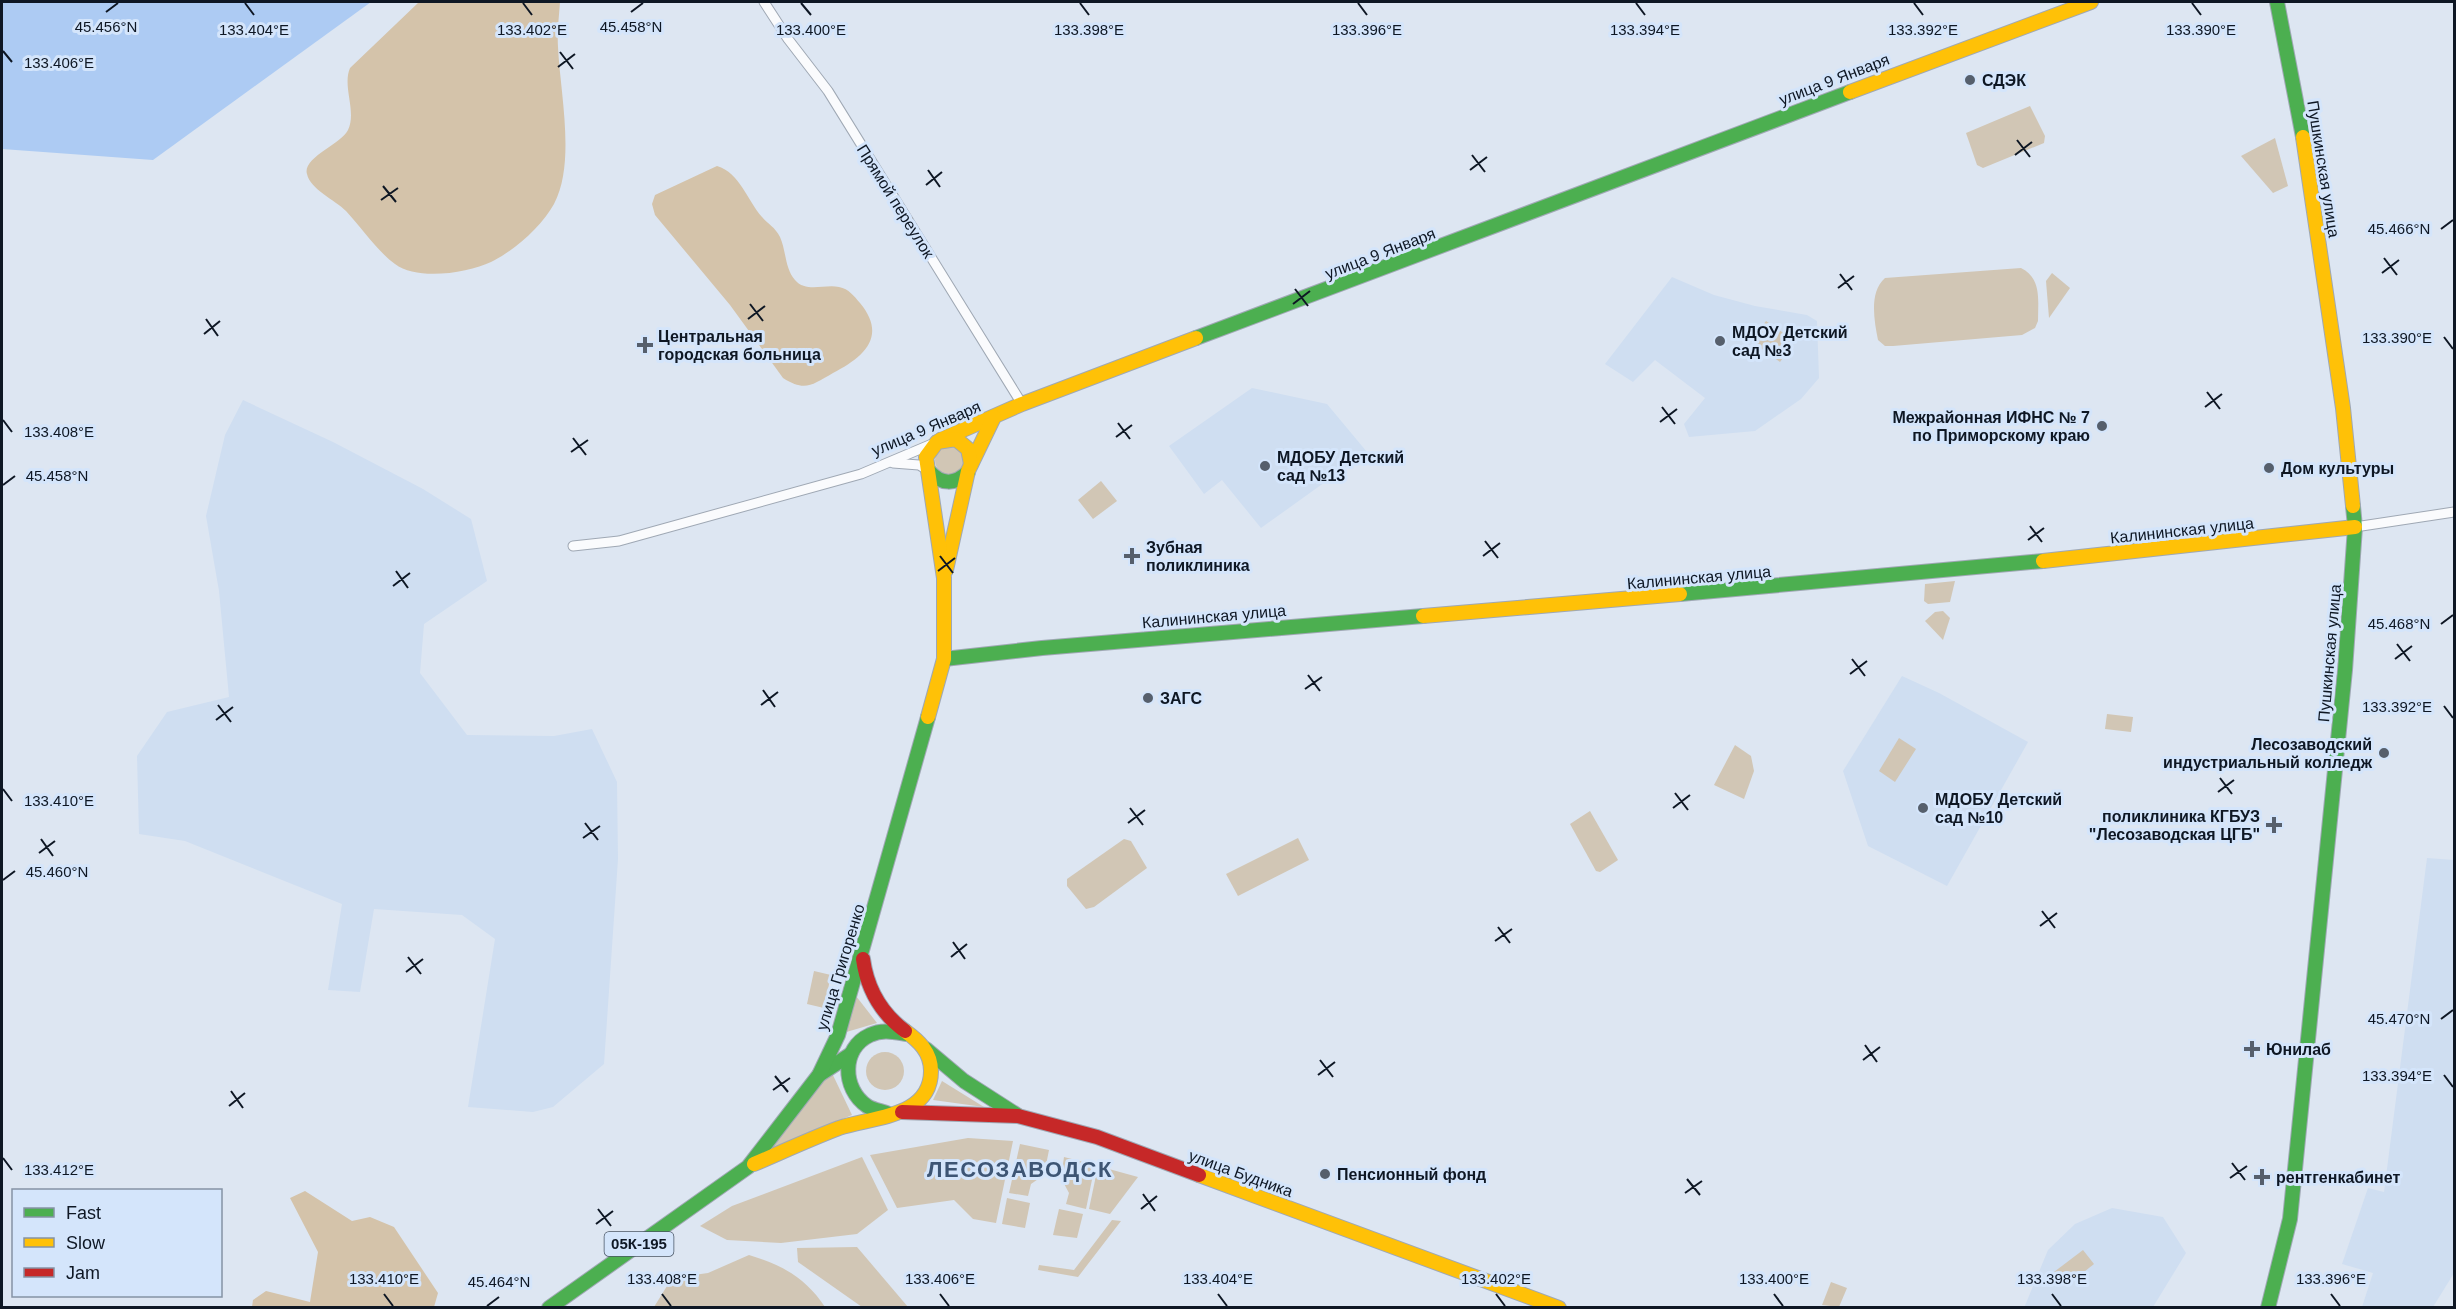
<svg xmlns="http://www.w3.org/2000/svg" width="2456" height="1309" font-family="Arial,sans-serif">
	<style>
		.built { fill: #cfdef1 }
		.green { fill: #d1c6b5 }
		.forest { fill: #d4c3aa }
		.water { fill: #adcbf3 }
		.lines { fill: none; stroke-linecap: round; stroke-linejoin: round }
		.street-casing { stroke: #9fa8b4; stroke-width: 11 }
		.fast-casing { stroke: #9fa8b4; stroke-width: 16 }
		.slow-casing { stroke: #9fa8b4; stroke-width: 16 }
		.jam-casing { stroke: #9fa8b4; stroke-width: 16 }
		.street { stroke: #fafbfd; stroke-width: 9 }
		.fast { stroke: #4caf50; stroke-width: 14 }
		.slow { stroke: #ffc107; stroke-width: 14 }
		.jam { stroke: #c62828; stroke-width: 14 }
		.ticks { fill: none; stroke: #0e1724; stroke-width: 2 }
		.poi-dot { fill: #565f6c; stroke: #d4e5fb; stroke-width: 2 }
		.labels { text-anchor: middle; stroke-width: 6; stroke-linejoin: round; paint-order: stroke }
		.shield { fill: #d4e5fb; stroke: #495564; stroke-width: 1.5 }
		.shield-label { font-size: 15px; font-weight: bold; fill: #0e1724 }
		.street-label { font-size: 16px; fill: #0e1724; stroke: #d4e5fb }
		.poi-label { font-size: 16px; font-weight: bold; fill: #0e1724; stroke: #d4e5fb; text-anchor: start }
		.district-label { font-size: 22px; font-weight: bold; letter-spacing: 1.5px; fill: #3d5574; stroke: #d4e5fb }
		.ticks-label { font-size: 15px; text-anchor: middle; fill: #0e1724; stroke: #d4e5fb; stroke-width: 6; stroke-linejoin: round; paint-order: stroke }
	</style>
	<rect width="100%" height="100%" fill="#dde6f2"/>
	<!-- built -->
	<g class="built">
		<polygon points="1672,277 1714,295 1755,306 1807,315 1817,321 1819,378 1801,399 1755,431 1689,437 1684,424 1705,398 1655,360 1633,382 1605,364"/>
		<polygon points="1252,388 1327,404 1367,452 1261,528 1222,480 1204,494 1169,446"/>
		<polygon points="243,400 333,442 423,489 471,519 487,581 424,624 420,673 467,735 554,736 592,729 617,782 618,859 604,1064 553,1107 533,1112 468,1107 495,939 462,915 374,909 360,992 328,990 342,904 185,841 139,834 137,756 167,712 229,697 219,591 206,516 225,435"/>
		<polygon points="1902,676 1939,693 2028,742 1947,886 1868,846 1843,771"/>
		<polygon points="2427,858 2454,860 2454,1273 2433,1307 2362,1307 2373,1273 2342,1264 2368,1188 2384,1192"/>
		<polygon points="2112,1208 2163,1217 2186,1253 2153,1307 2024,1308 2048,1250 2075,1224"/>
	</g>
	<!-- green -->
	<g class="green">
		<polygon points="2030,106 2045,136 2044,143 1983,168 1977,165 1966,133"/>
		<polygon points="2275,138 2288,186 2273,193 2241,156"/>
		<path d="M 2021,268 C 2042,278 2038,301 2038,321 L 2035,328 L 2022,335 L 1893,346 L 1885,346 L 1878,340 C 1874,320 1869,292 1885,278 Z"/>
		<polygon points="2052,273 2070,288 2049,318 2046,281"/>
		<polygon points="1766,321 1795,341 1780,362 1751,341"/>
		<circle cx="950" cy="460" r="15"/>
		<polygon points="1101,481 1117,501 1093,519 1078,500"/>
		<polygon points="1955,581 1950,602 1928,604 1924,601 1925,584"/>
		<polygon points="1943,611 1950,618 1943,640 1925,621 1935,612"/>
		<polygon points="2107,714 2133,717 2131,732 2105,729"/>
		<polygon points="1899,738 1916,749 1895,782 1879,771"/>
		<polygon points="1735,745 1751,756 1754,771 1744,799 1714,785"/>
		<polygon points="1590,811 1618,860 1600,872 1596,871 1570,824"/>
		<polygon points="1298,838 1309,860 1238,896 1226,874"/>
		<polygon points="1124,839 1131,841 1147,868 1094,907 1086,909 1067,886 1067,879"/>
		<polygon points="814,971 831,975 824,1008 807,1004"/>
		<polygon points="856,996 877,1023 843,1033"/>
		<circle cx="885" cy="1071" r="19"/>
		<polygon points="831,1071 852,1115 766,1152"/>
		<polygon points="942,1081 984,1107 933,1100"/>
		<polygon points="968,1138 1013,1141 996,1223 973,1219 954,1200 897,1208 870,1155"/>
		<polygon points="1020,1144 1049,1150 1044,1175 1031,1184 1028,1196 1009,1193"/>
		<polygon points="862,1157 888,1210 857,1234 781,1243 727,1240 700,1226 732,1206"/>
		<polygon points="1064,1157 1095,1165 1086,1209 1066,1204 1069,1193 1061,1178"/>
		<polygon points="1098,1166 1138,1177 1110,1214 1089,1209"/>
		<polygon points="1007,1198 1030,1203 1025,1228 1002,1224"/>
		<polygon points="1059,1209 1083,1214 1077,1238 1053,1235"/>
		<polygon points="1112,1220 1121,1221 1078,1277 1038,1270 1039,1265 1074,1270"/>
		<polygon points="857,1247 908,1307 862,1307 798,1262 797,1248"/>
		<polygon points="2083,1250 2094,1264 2065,1287 2054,1272"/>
		<path d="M 749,1255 C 782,1265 806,1278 825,1307 L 654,1307 L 672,1278 L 708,1273 Z"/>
		<polygon points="1831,1282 1847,1288 1839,1307 1822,1305"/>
	</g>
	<!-- forest -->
	<g class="forest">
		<path d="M 419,2 L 560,2 C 559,16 557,32 558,47 C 560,92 576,163 554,204 C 542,226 514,251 491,262 C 468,273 417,281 395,264 C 378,252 361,227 346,211 C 335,200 310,189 307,174 C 302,158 341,144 348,130 C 357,111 342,87 350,68 Z"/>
		<path d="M 717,166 C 740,173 747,200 762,217 C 768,224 775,227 780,237 C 786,250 785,269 795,280 C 806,293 824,284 839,287 C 849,289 854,296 860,303 C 888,337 863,357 833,373 C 812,385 805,392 783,378 L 730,305 L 655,215 L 652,204 L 655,195 Z"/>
		<polygon points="305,1191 352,1221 370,1217 394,1227 438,1293 434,1307 252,1307 253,1300 266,1291 310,1302 318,1252 290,1198"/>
	</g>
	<!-- water -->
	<polygon class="water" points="2,2 371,2 153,160 2,149"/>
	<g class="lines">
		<!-- street casing -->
		<g class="street-casing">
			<g id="street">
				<polyline points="764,2 788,39 828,91 1022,404"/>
				<polyline points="893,463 919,465 929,471"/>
				<polyline points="2355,527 2454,512"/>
				<polyline points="573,546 619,541 861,474 932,444"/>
			</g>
		</g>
		<!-- fast casing -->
		<g class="fast-casing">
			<g id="fast">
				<polyline points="2277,2 2303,137"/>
				<polyline points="1196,338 1850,92"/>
				<path d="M 929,471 C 941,485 955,485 968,472"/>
				<polyline points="1680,594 2043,561"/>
				<polyline points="944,659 1042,648 1423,616"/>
				<polyline points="926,1049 964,1081 1017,1115"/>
				<polyline points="819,1075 851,1054"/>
				<path d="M 889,1114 C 882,1111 873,1110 867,1106 C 842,1089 841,1048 870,1035 C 882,1029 894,1032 907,1034"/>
				<polyline points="549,1308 748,1167 819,1075 838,1035 928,717"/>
				<polyline points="2268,1308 2290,1219 2345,670 2355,527 2353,506"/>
			</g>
		</g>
		<!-- slow casing -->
		<g class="slow-casing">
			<g id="slow">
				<polyline points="1850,92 2091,2"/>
				<polyline points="2303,137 2343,408 2353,506"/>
				<polyline points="940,440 1022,404 1196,338"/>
				<polyline points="2043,561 2355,527"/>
				<polyline points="946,570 968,471 994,417"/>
				<polyline points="1423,616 1680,594"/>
				<polyline points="928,717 944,659 944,578 926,457 937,442 956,439 968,449 971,464"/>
				<path d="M 754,1164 C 782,1152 810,1139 839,1128 C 871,1117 931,1118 931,1071 C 931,1052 919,1041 905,1031"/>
				<polyline points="1199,1175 1559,1308"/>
			</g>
		</g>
		<!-- jam casing -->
		<g class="jam-casing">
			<g id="jam">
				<path d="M 863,959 C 867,988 881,1013 905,1031"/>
				<polyline points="902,1112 1018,1116 1097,1137 1199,1175"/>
			</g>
		</g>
		<!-- street -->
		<use href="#street" class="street"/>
		<!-- fast -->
		<use href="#fast" class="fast"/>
		<!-- slow -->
		<use href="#slow" class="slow"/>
		<!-- jam -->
		<use href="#jam" class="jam"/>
	</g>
	<!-- ticks -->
	<path class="ticks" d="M 245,3 L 254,15M 523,3 L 532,15M 801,3 L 811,15M 1080,3 L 1089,15M 1358,3 L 1367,15M 1636,3 L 1645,15M 1914,3 L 1923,15M 2192,3 L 2201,15M 106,12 L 118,3M 631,12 L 643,3M 3,51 L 12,62M 560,52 L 573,69M 558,67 L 575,54M 2017,140 L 2030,157M 1472,155 L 1485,172M 2015,155 L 2032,142M 928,170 L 940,187M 1470,170 L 1487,157M 926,185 L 942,172M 383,186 L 396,202M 381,200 L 398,188M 2441,229 L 2453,220M 2384,258 L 2397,275M 2382,273 L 2399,260M 1840,274 L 1852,290M 1838,288 L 1854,276M 1295,289 L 1308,306M 750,304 L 763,321M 1293,304 L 1310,291M 206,319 L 218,336M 748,319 L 765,306M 204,334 L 220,321M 2444,337 L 2453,349M 2207,392 L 2220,409M 1662,407 L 1675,424M 2205,407 L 2222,394M 3,420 L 12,432M 1660,422 L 1677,409M 1118,423 L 1130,439M 1116,437 L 1132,425M 573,438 L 586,455M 571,452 L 588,440M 3,485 L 15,476M 2030,526 L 2042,542M 2028,540 L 2044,528M 1485,541 L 1498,558M 940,556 L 953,573M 1483,556 L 1500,543M 396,571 L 408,588M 938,571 L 955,558M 393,586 L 410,573M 2441,624 L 2453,615M 2397,644 L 2410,661M 1852,659 L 1865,676M 2395,659 L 2412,646M 1850,674 L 1867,661M 1308,675 L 1320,691M 1305,689 L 1322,677M 763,690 L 775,707M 218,705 L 231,722M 761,705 L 778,692M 2444,706 L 2453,718M 216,720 L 233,707M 2220,778 L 2232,794M 3,789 L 12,801M 2218,792 L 2234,780M 1675,793 L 1688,810M 1130,808 L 1143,825M 1673,808 L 1690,795M 585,823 L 598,840M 1128,823 L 1145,810M 583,838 L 600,826M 41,839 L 53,856M 39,853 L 55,841M 3,880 L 15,871M 2042,911 L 2055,928M 2040,926 L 2057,913M 1498,927 L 1510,943M 1495,941 L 1512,929M 953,942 L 965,959M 408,957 L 421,974M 951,957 L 967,944M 406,972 L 423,959M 2441,1019 L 2453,1010M 1865,1045 L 1877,1062M 1320,1060 L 1333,1077M 1863,1060 L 1880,1047M 1318,1075 L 1335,1062M 2444,1075 L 2453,1087M 775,1076 L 788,1092M 773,1090 L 790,1078M 231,1091 L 243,1108M 229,1106 L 245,1093M 3,1158 L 12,1170M 2232,1163 L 2245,1180M 2230,1178 L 2247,1166M 1687,1179 L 1700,1195M 1685,1193 L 1702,1181M 1143,1194 L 1155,1211M 598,1209 L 611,1226M 1141,1209 L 1157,1196M 596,1224 L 613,1211M 384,1294 L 393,1306M 662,1294 L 671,1306M 940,1294 L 949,1306M 1218,1294 L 1227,1306M 1496,1294 L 1505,1306M 1774,1294 L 1783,1306M 2052,1294 L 2061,1306M 2331,1294 L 2340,1306M 487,1306 L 499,1297"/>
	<!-- markers -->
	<g class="poi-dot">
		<circle cx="1970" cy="80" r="6"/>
		<circle cx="1720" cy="341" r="6"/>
		<path d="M642 336h6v6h6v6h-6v6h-6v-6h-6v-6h6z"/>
		<circle cx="2102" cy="426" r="6"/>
		<circle cx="1265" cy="466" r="6"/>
		<circle cx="2269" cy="468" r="6"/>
		<path d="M1129 547h6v6h6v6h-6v6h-6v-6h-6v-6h6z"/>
		<circle cx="1148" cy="698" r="6"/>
		<circle cx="2384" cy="753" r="6"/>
		<circle cx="1923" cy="808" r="6"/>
		<path d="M2271 816h6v6h6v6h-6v6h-6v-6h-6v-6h6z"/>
		<path d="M2249 1040h6v6h6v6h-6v6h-6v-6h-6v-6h6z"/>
		<circle cx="1325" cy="1174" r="6"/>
		<path d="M2259 1168h6v6h6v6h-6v6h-6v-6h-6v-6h6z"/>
	</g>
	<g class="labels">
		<!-- shield labels -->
		<rect class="shield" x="604.5" y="1232" width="69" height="24" rx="4.5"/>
		<g class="shield-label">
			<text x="639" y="1249">05К-195</text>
		</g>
		<!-- street labels -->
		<g class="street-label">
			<text transform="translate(1834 79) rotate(-21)" y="6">улица 9 Января</text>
			<text transform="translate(2324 169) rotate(81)" y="6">Пушкинская улица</text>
			<text transform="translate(896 201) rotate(58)" y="6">Прямой переулок</text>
			<text transform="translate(1380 253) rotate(-21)" y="6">улица 9 Января</text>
			<text transform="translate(926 428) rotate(-23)" y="6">улица 9 Января</text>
			<text transform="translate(2182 530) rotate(-6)" y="6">Калининская улица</text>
			<text transform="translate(1699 577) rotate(-5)" y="6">Калининская улица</text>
			<text transform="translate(1214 616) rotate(-5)" y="6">Калининская улица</text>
			<text transform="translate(2329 653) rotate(-85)" y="6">Пушкинская улица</text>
			<text transform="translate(840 967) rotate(-73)" y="6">улица Григоренко</text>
			<text transform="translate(1241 1173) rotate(20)" y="6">улица Будника</text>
		</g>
		<!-- poi labels -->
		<g class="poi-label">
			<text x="1982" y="86">СДЭК</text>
			<text x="1732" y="338">МДОУ Детский<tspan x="1732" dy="18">сад №3</tspan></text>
			<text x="658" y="342">Центральная<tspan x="658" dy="18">городская больница</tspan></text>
			<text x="2090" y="423" text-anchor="end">Межрайонная ИФНС № 7<tspan x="2090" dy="18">по Приморскому краю</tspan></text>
			<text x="1277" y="463">МДОБУ Детский<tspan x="1277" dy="18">сад №13</tspan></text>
			<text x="2281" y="474">Дом культуры</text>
			<text x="1146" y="553">Зубная<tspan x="1146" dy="18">поликлиника</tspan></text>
			<text x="1160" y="704">ЗАГС</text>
			<text x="2372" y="750" text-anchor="end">Лесозаводский<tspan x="2372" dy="18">индустриальный колледж</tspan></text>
			<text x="1935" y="805">МДОБУ Детский<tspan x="1935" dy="18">сад №10</tspan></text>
			<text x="2260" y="822" text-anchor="end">поликлиника КГБУЗ<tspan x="2260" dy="18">"Лесозаводская ЦГБ"</tspan></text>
			<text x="2266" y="1055">Юнилаб</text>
			<text x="1337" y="1180">Пенсионный фонд</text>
			<text x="2276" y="1183">рентгенкабинет</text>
		</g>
		<!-- district labels -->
		<g class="district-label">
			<text x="1020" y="1177">ЛЕСОЗАВОДСК</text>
		</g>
	</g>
	<g class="ticks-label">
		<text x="106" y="32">45.456°N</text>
		<text x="631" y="32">45.458°N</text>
		<text x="254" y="35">133.404°E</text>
		<text x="532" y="35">133.402°E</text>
		<text x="811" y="35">133.400°E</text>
		<text x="1089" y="35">133.398°E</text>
		<text x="1367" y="35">133.396°E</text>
		<text x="1645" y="35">133.394°E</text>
		<text x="1923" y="35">133.392°E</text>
		<text x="2201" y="35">133.390°E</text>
		<text x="59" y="68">133.406°E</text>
		<text x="2399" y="234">45.466°N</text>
		<text x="2397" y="343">133.390°E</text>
		<text x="59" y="437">133.408°E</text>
		<text x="57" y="481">45.458°N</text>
		<text x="2399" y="629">45.468°N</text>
		<text x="2397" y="712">133.392°E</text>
		<text x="59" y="806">133.410°E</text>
		<text x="57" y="877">45.460°N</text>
		<text x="2399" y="1024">45.470°N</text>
		<text x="2397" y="1081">133.394°E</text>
		<text x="59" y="1175">133.412°E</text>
		<text x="384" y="1284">133.410°E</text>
		<text x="662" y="1284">133.408°E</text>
		<text x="940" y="1284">133.406°E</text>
		<text x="1218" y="1284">133.404°E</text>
		<text x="1496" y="1284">133.402°E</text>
		<text x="1774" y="1284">133.400°E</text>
		<text x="2052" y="1284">133.398°E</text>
		<text x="2331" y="1284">133.396°E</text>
		<text x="499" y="1287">45.464°N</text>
	</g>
	<!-- border -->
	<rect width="2456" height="1309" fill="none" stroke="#0e1724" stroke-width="6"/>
	<!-- legend -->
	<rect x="12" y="1189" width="210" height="108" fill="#d4e5fb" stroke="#8593a5" stroke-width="1.5"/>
	<rect x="24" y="1208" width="30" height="9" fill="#4caf50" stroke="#8593a5" stroke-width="1.5"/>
	<text x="66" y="1219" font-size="18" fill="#0e1724">Fast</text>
	<rect x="24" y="1238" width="30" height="9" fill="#ffc107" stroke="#8593a5" stroke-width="1.5"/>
	<text x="66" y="1249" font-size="18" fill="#0e1724">Slow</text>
	<rect x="24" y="1268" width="30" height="9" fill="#c62828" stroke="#8593a5" stroke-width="1.5"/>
	<text x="66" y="1279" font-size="18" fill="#0e1724">Jam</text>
</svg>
